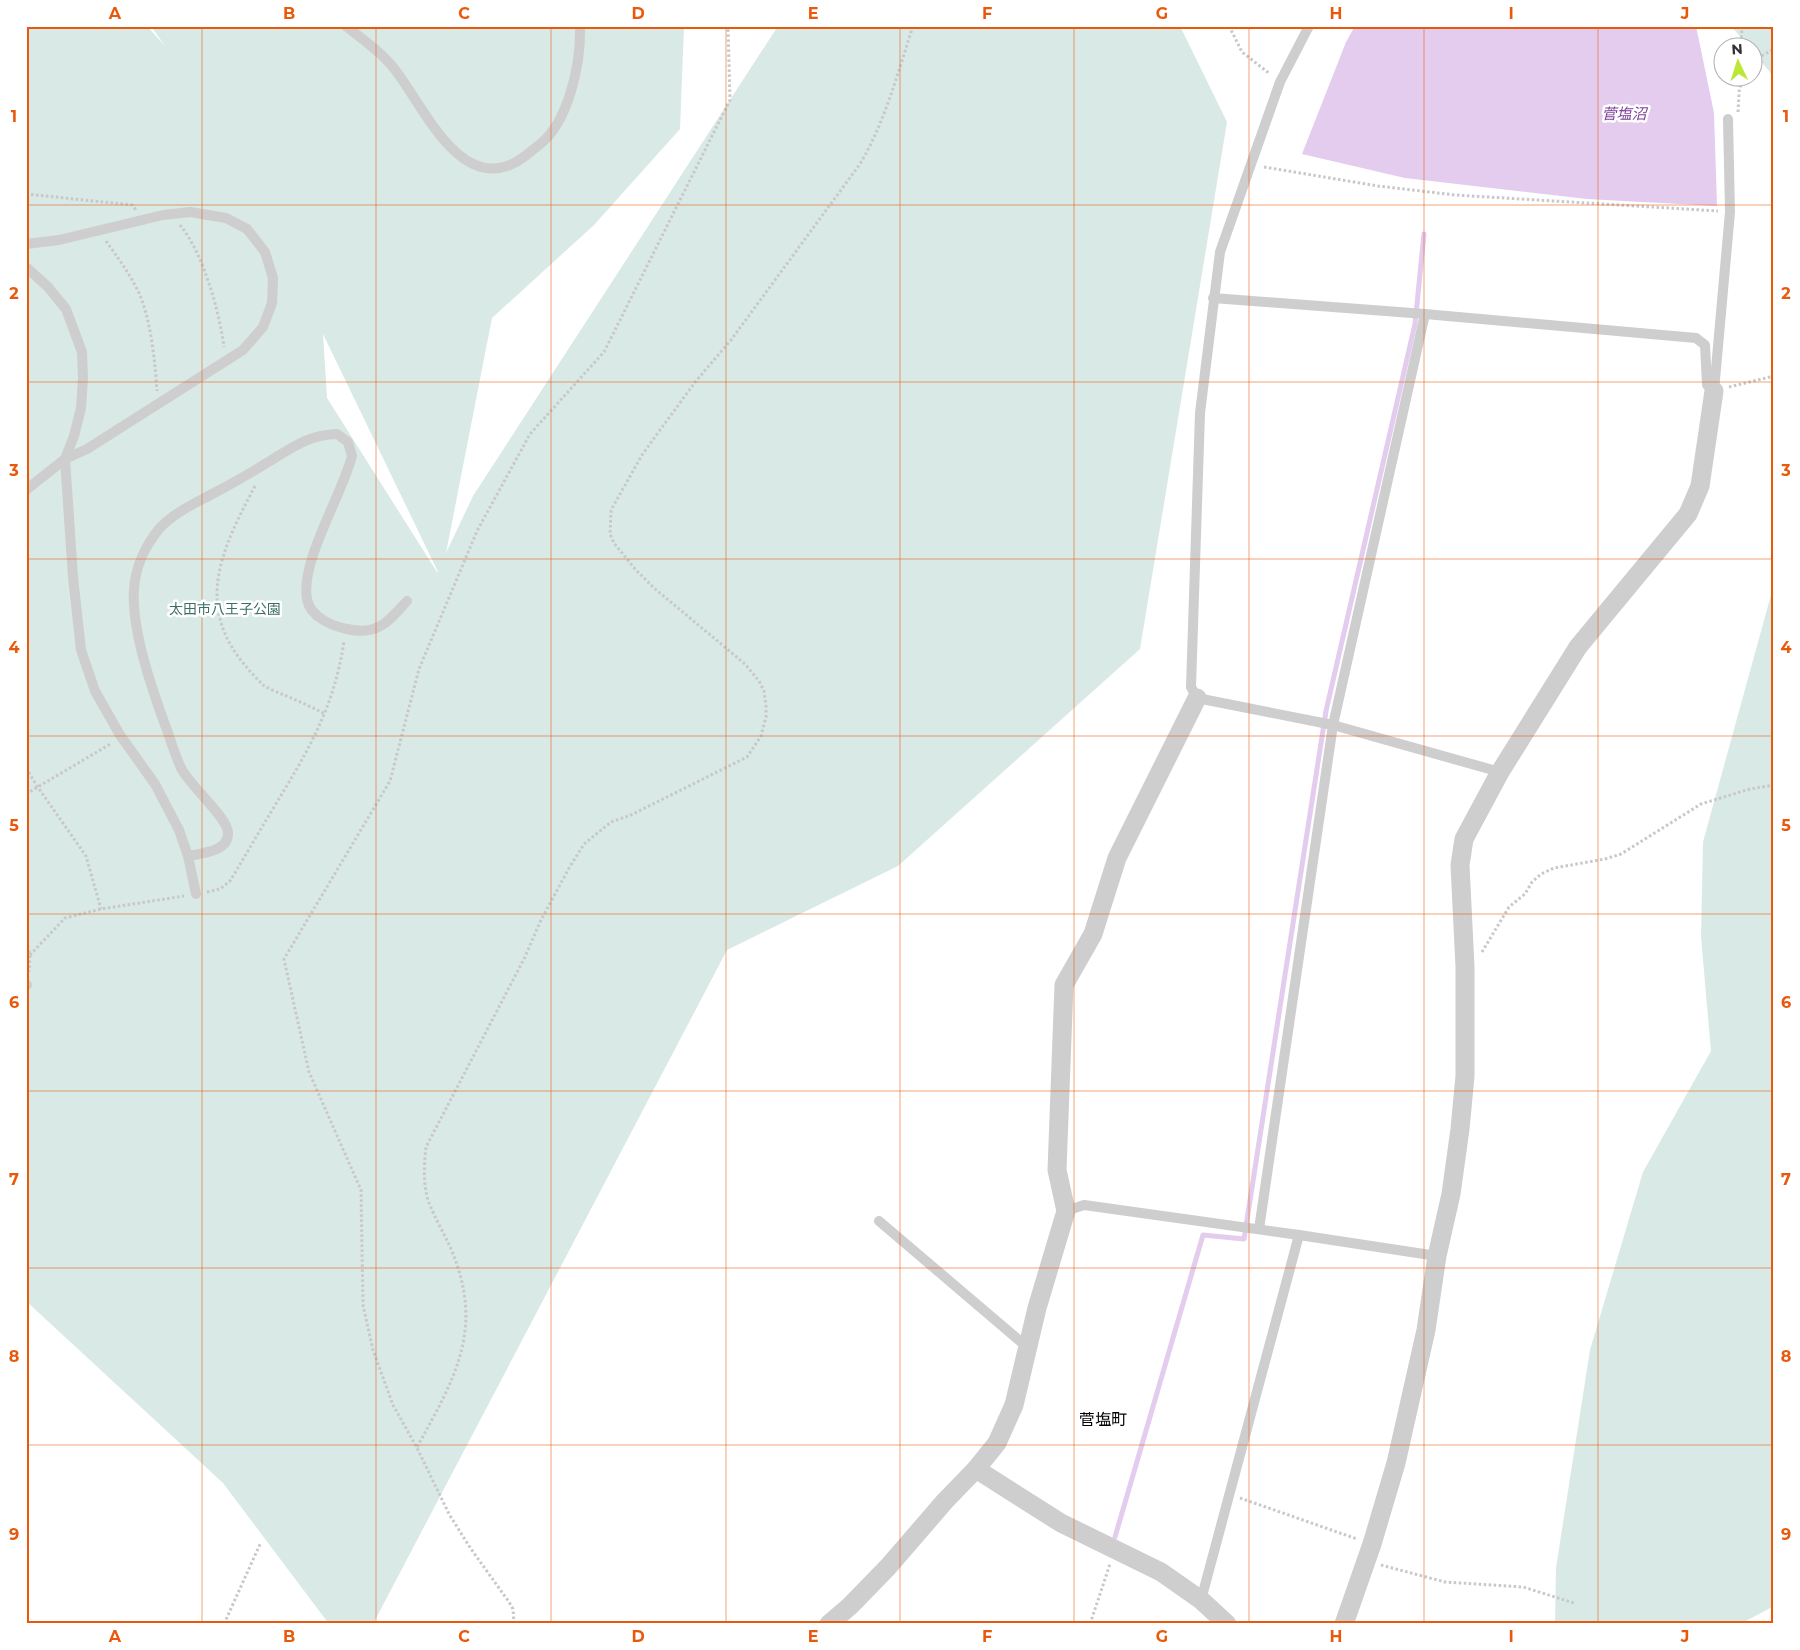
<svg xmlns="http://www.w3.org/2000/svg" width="1800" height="1650" font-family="Montserrat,'Noto Sans JP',sans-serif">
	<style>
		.green { fill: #d9e9e6; fill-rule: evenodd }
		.water { fill: #e3cced }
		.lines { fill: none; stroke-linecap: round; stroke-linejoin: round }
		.stream { stroke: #e3cced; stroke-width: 5 }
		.path { stroke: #c8c8c8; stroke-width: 3; stroke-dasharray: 2.5 2.5; stroke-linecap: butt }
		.service { stroke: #cecece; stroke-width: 10 }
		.minor { stroke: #cecece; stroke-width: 19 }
		.grid { fill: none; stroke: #e8590c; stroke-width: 1; stroke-opacity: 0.55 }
		.labels { text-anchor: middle; stroke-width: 5; stroke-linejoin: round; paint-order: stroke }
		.park-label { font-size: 14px; fill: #3d6e67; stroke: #fff }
		.water-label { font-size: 15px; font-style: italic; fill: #7b3d95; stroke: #fff }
		.quarter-label { font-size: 16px; fill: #000; stroke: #fff }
		.neatline { fill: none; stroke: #e8590c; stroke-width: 2 }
		.grid-label { font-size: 16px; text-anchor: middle; font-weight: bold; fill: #e8590c }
	</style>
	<rect width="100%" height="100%" fill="#fff"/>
	<!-- green -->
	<g class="green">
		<path d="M 26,26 L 147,26 L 165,46 L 151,26 L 684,26 L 680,129 L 594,225 L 492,318 L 446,553 L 473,496 L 778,26 L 1180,26 L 1227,122 L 1140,649 L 898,866 L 727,950 L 373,1624 L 329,1624 L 223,1483 L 26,1301 ZM 323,334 L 438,572 L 437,572 L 327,398 Z"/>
		<polygon points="1731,26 1774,26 1774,77 1753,52 1752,48 1749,47"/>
		<polygon points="1774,584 1774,1606 1740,1624 1555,1624 1556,1568 1590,1350 1643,1172 1711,1051 1701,937 1703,842"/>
	</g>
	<!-- water -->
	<polygon class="water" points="1355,26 1696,26 1714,113 1717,206 1587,199 1405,178 1302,154 1346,42"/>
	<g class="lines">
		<!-- stream -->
		<polyline class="stream" points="1115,1537 1203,1235 1244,1239 1326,711 1415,324 1424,234"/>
		<!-- path -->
		<g class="path">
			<polyline points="1229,26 1242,52 1270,74"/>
			<polyline points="1741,48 1742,26"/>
			<polyline points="1752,67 1758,58 1774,49"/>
			<polyline points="1740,87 1746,78"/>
			<polyline points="1738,112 1740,78"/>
			<polyline points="1264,167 1378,186 1455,195 1718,211"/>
			<polyline points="26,194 132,205 136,210"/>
			<path d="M 180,225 C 203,253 219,310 224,347"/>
			<path d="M 106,241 C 118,258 130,274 139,293 C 151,320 155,362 157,391"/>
			<polyline points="1729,387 1774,376"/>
			<path d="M 255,486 C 225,543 195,600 240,659 C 247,668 255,677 263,685 C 269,689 277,692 284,695 C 298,701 312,707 325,714"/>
			<polyline points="26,768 37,786 86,856 101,909"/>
			<polyline points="26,794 112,743"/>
			<path d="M 207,892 L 220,889 L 230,881 C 244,858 257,835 271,812 C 306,754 334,710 344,641"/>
			<polyline points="26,941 30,955 29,972"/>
			<polyline points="1482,952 1509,907 1525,894 1532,882 1541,874 1554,868 1605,859 1621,854 1701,804 1750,789 1774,785"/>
			<polyline points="30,955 65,918 101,909 184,896"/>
			<path d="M 417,1447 C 455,1378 485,1329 451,1249 C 444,1233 434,1217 428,1200 C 423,1183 424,1165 426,1147 L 525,957 L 540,922 L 569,868 L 584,844 L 611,822 L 631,815 L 747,757 L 761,736 L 766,717 L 766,706 L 764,691 L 759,681 L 745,664 L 654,588 L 635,569 L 614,543 L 610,534 L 611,510 L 642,455 L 660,430 L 696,381 L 731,340 L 860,164 C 885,122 898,72 913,26"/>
			<polyline points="1240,1498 1357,1539"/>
			<polyline points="1381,1565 1445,1582 1523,1587 1574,1603"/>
			<polyline points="224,1624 261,1542"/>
			<polyline points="514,1624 513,1609 509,1602 471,1549 449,1514 417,1448 393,1405 373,1350 363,1305 361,1190 309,1072 284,959 390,781 419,669 477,531 530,434 604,352 730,100 728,26"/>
			<polyline points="1090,1624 1110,1564"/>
		</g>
		<!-- service -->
		<g class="service">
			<path d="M 346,26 C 362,39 379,50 392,66 C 421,100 457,192 514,163 C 523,159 531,151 539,145 C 569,122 581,63 580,26"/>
			<polyline points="1309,26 1280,82 1220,252 1200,413 1191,687 1197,698 1333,725 1500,772"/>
			<polyline points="26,244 59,240 163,215 190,212 226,218 247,229 265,252 273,278 272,303 263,327 243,350 87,449 65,459 26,490"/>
			<polyline points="26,267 48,287 66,309 82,352 83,378 81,408 74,436 65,459 73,577 81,650 95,691 120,735 155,784 179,830 188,856 196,894"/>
			<polyline points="1213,298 1425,314 1696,338 1705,345 1707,385 1714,391"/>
			<polyline points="1714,391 1730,212 1728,119"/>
			<path d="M 188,856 C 202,853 229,852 228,832 C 227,817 190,786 181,768 C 176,757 172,745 168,733 C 154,695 131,631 134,590 C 135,568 145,546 159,529 C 174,512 196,503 216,492 C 233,483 249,474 265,464 C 291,449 306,435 337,434 L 348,442 L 352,456 C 342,495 300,562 307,599 C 310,617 332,626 347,629 C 378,636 388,622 407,601"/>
			<polyline points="26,984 27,985"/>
			<polyline points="1066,1211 1084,1205 1299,1235 1437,1256"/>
			<polyline points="879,1221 1027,1347"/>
			<polyline points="1259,1229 1333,725 1425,314"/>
			<polyline points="1201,1600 1299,1235"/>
		</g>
		<!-- minor -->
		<g class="minor">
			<polyline points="976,1469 1061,1523 1161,1572 1201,1600 1227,1624"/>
			<polyline points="829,1624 850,1606 888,1567 945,1501 976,1469 997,1443 1014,1405 1037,1308 1066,1211 1057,1170 1064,985 1093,934 1117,858 1197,698"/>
			<polyline points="1344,1624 1372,1544 1396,1463 1426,1330 1437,1256 1451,1194 1460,1129 1465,1076 1465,967 1460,865 1464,839 1500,772 1578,647 1688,514 1700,486 1714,391"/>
		</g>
	</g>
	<!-- grid -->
	<path class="grid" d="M 202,26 L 202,1624M 376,26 L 376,1624M 551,26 L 551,1624M 726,26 L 726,1624M 900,26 L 900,1624M 1074,26 L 1074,1624M 1249,26 L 1249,1624M 1424,26 L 1424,1624M 1598,26 L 1598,1624M 26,205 L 1774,205M 26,382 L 1774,382M 26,559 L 1774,559M 26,736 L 1774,736M 26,914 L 1774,914M 26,1091 L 1774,1091M 26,1268 L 1774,1268M 26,1445 L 1774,1445"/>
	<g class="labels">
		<!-- park labels -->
		<g class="park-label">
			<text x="225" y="614">太田市八王子公園</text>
		</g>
		<!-- water labels -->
		<g class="water-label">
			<text x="1624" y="119">菅塩沼</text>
		</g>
		<!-- quarter labels -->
		<g class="quarter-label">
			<text x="1103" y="1425">菅塩町</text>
		</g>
	</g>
	<!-- border -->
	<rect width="1800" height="1650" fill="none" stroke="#ffffff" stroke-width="55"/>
	<!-- north arrow -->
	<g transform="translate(1738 62) rotate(356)"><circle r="24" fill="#ffffff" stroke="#adadad"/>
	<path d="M0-4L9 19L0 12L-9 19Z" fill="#bce734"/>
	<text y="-8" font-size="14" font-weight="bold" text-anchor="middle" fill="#313131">N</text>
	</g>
	<rect x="28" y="28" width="1744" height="1594" class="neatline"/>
	<g class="grid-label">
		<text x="115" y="19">A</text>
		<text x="289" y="19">B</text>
		<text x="464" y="19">C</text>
		<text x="638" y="19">D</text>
		<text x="813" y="19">E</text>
		<text x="987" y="19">F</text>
		<text x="1162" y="19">G</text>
		<text x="1336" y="19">H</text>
		<text x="1511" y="19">I</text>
		<text x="1685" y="19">J</text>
		<text x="14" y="122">1</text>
		<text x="1786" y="122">1</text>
		<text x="14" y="299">2</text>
		<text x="1786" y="299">2</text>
		<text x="14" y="476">3</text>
		<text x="1786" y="476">3</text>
		<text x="14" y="653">4</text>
		<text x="1786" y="653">4</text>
		<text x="14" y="831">5</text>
		<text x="1786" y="831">5</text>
		<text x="14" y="1008">6</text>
		<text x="1786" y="1008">6</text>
		<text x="14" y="1185">7</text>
		<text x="1786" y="1185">7</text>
		<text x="14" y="1362">8</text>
		<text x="1786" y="1362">8</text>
		<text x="14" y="1540">9</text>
		<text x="1786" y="1540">9</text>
		<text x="115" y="1642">A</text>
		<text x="289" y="1642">B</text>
		<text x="464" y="1642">C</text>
		<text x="638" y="1642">D</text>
		<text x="813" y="1642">E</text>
		<text x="987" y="1642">F</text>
		<text x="1162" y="1642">G</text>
		<text x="1336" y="1642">H</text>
		<text x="1511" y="1642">I</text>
		<text x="1685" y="1642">J</text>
	</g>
</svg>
